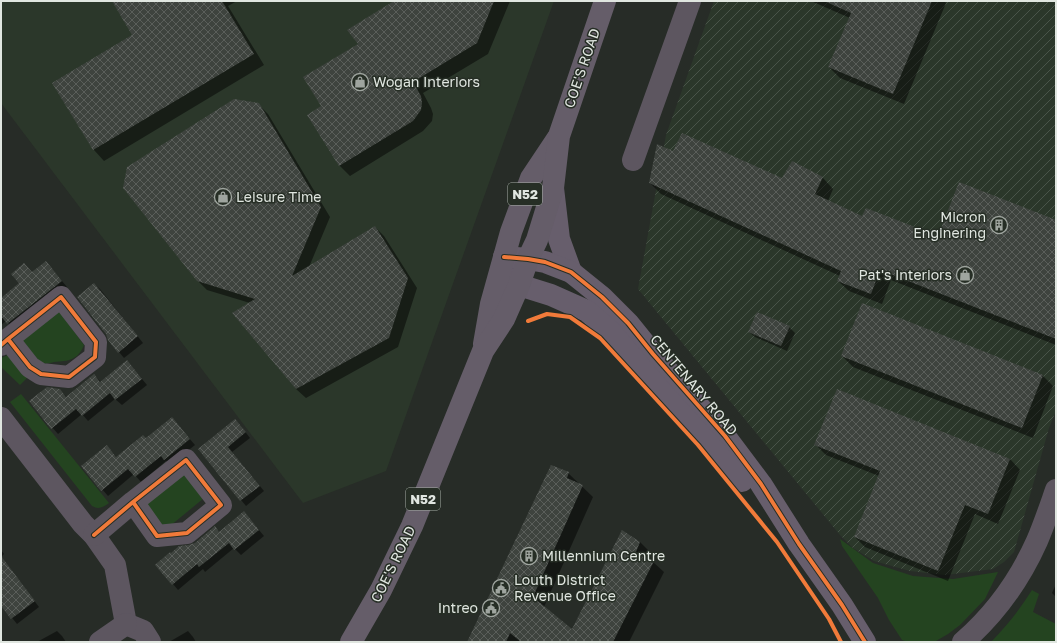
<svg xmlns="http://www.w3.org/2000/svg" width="1057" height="643" font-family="'Golos Text',sans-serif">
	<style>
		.built { fill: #2b372a }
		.industrial { fill: url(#industrial-furrows) }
		.grass { fill: #244420 }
		.shadow { fill: #0007 }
		.building { fill: url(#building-cross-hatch) }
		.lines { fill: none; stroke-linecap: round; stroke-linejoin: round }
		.street { stroke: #5d5660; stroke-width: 22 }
		.secondary { stroke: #675e6c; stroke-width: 22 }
		.primary { stroke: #655d69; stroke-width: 22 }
		.cycleway-casing { stroke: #262e25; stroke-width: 6 }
		.cycleway { stroke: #f17a3a; stroke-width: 4 }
		.labels { text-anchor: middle; stroke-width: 3; stroke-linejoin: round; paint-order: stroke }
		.shield { fill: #262e25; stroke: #a8afa8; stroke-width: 1 }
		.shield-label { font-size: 13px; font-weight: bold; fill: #e0e6e0 }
		.street-label { font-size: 14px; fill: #e0e6e0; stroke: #262e25 }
		.poi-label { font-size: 14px; fill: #e0e6e0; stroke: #262e25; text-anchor: start }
	</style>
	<defs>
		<pattern id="industrial-furrows" width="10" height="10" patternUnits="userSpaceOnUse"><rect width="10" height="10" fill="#2b372a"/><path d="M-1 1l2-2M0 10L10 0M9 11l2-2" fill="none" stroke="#495449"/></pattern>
		<pattern id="building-cross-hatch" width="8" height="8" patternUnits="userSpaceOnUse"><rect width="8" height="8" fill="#3e433e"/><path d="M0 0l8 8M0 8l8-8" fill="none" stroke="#5a5e5a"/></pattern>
	</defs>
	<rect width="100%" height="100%" fill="#272c27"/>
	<!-- built -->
	<polygon class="built" points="1,1 554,1 386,471 303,503 1,103"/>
	<!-- industrial -->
	<polygon class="industrial" points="714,1 1056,1 1056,411 1049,428 1014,552 1004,562 993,569 945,575 910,571 874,561 853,548 840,535 638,289 666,135"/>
	<!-- grass -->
	<g class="grass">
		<path d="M 59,311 L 84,345 C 78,360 69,361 54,362 C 51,363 46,364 42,363 C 37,360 26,345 22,339 Z"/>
		<polygon points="8,355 27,373 27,378 20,385 1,367 1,358"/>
		<path d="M 21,394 L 109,503 C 103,507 99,510 92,506 L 10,402 Z"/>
		<polygon points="184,469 204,498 170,526 162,526 145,505"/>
		<polygon points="840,539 873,563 913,576 953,579 998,572 985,599 960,625 948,634 936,641 932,642 908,642 902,640 889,620 878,598 842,546"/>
		<path d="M 1032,590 L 1039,594 L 1033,612 L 1056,624 L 1056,642 L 991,642 C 1007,626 1020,609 1032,590 Z"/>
	</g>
	<!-- shadow -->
	<g class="shadow">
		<polygon points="113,1 237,1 228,6 264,65 104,161 94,150 53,84 134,36"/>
		<polygon points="396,1 510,1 488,54 423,93 431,108 433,114 432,121 423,131 350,176 339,165 322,106 359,44"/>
		<polygon points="811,1 944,1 946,3 904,104 840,78 829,67 850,18"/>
		<polygon points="258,104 268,114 330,217 309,267 375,227 384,236 417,288 398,347 306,398 296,389 250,303 207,290 197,280"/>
		<polygon points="674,152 782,180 823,178 833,189 828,201 863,218 938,238 1056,222 1056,345 891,280 882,304 849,291 838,281 840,276 661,194 650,183"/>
		<polygon points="51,268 67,287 14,328 6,321 1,325 1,299 33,273"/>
		<polygon points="94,284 100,289 143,343 124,358 119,352"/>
		<polygon points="789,327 795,333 787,351 755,337 749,332"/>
		<polygon points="842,356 1042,375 1053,386 1033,438 853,367"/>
		<polygon points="132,367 147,385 122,405 115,399 88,421 82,414 58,434 30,402 59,390 67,397 94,375 101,382"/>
		<polygon points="177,424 195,445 170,465 166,461 141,482 134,474 108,496 82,466 112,452 117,458"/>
		<polygon points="240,425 250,438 232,452 264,491 246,506 199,449"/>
		<polygon points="816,445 1010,459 1020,470 998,524 975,514 948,581 865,547 855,537 879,476 826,455"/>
		<polygon points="568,473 593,497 544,607 572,631 622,532 640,542 651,553 648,559 653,562 664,572 629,642 468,642"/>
		<polygon points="249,518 264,536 241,555 234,548 205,572 203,569 178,590 173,584 171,554 195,544 215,528 220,533"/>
		<polygon points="1,550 4,554 1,557 39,607 17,624 1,604"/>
		<polygon points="1056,584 1056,597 1052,593"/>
		<polygon points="57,631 62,636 66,642 37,642"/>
		<polygon points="188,631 193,637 196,642 169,642"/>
	</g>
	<!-- building -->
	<g class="building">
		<polygon points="112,1 222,1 254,54 93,150 52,83 132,35"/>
		<polygon points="394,1 494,1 477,43 413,82 421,96 422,103 421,110 413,121 339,166 307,115 321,106 303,77 358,44 347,30"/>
		<polygon points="824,1 932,1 893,94 828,67 851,13"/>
		<polygon points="234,99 259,103 321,207 292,276 375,226 408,278 389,338 296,389 232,313 255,299 197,281 123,188 127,167"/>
		<polygon points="682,133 782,178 792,161 823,177 815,194 862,216 866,208 938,236 959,182 1056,220 1056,339 880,270 871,294 837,281 841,271 649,183 657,144 673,151"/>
		<polygon points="46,261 62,281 7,324 1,316 1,298 19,283 11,274 24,263 32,272"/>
		<polygon points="94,283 138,336 118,353 108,340 106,334 77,297"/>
		<polygon points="862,303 1043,375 1022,428 841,356"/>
		<polygon points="757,312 790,326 781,346 748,332"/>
		<polygon points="127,360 142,379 115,400 110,393 82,416 76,409 51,429 29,401 47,387 60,389 66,397 94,374 100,382"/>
		<polygon points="837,389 1010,459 988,514 965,505 938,571 854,537 880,471 814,445"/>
		<polygon points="172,417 190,439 164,460 161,456 135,477 128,469 101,491 81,466 107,445 116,457 143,435 146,438"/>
		<polygon points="235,419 246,432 228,447 260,486 240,501 198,449"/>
		<polygon points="551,465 569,472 567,478 583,485 533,597 572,629 622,530 640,542 636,552 654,561 613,642 521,642 510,633 506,642 467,642"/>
		<polygon points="244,511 259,530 234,550 229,543 199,567 197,564 172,585 155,565 170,552 171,553 179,546 188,545 195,543 215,526 219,532"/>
		<polygon points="1,556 35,601 11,619 1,606"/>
	</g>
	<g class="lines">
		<!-- street -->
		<g class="street">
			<polyline points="633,160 690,1"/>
			<polyline points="1,345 8,339 61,297 96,342 95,357 69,377 41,374 30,367 8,339"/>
			<polyline points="1,418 83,524 94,535 115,565 126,624"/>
			<polyline points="94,535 133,502 157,536 187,533 221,505 186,460 133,502"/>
			<polyline points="126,624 143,631 150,642"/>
			<polyline points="100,642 126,624"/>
			<path d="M 963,642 C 994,615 1020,579 1037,541 C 1044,525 1050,507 1056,490"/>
		</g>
		<!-- secondary -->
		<g class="secondary">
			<polyline points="553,188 559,239 571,272"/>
			<polyline points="504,257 528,259 545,262 571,272 602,297 628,323 653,354 725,436 761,484 799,544 842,605 865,642"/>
			<polyline points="503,275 519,285 551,295 587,311 611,332 660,390 742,481"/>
		</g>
		<!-- primary -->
		<g class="primary">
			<polyline points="484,344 491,304 511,232 531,178 557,139"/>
			<polyline points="351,642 381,590 412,526 483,351 504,319 519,285 528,259 537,240 553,188 559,136 605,1"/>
		</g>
		<!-- cycleway casing -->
		<g class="cycleway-casing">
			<g id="cycleway">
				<polyline points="504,257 528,259 545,262 571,272 602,297 628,323 653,354 725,436 761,484 799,544 842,605 865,642"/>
				<polyline points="528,321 547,314 570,317 600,338 698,445 777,542 829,619 841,642"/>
				<polyline points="1,345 8,339 61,297 96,342 95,357 69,377 41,374 30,367 8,339"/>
				<polyline points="94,535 133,502 157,536 187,533 221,505 186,460 133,502"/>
			</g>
		</g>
		<!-- cycleway -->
		<use href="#cycleway" class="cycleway"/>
	</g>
	<!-- icons -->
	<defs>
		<g id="shop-ring" transform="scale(0.9)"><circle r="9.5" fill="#262e25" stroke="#9fa59f" stroke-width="1.5"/><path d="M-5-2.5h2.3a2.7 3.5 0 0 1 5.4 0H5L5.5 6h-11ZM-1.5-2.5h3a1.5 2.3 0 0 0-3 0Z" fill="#9fa59f"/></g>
		<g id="building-ring" transform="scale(0.9)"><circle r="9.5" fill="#262e25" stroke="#9fa59f" stroke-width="1.5"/><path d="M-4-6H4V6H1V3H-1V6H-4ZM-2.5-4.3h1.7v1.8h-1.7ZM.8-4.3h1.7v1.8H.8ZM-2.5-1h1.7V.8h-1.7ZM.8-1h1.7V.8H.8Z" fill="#9fa59f"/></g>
		<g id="civic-ring" transform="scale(0.9)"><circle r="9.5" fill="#262e25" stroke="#9fa59f" stroke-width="1.5"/><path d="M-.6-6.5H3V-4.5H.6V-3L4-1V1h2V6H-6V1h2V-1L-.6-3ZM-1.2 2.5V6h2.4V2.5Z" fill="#9fa59f"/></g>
	</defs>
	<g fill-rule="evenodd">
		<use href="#shop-ring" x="360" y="82"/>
		<use href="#shop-ring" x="223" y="197"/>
		<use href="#building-ring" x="999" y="225"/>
		<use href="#shop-ring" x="965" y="275"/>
		<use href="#building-ring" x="529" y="556"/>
		<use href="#civic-ring" x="501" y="588"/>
		<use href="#civic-ring" x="491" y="608"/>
	</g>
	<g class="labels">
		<!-- shield labels -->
		<g class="shield">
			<rect x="508" y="183" width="34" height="22" rx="3"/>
			<rect x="406" y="488" width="34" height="22" rx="3"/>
		</g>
		<g class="shield-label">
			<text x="525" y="199">N52</text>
			<text x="423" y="504">N52</text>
		</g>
		<!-- street labels -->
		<g class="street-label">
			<text transform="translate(582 68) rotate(-71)" y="5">COE'S ROAD</text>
			<text transform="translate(694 385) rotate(50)" y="5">CENTENARY ROAD</text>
			<text transform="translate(393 564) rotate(-64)" y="5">COE'S ROAD</text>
		</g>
		<!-- poi labels -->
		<g class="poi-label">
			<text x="373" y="87">Wogan Interiors</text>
			<text x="236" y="202">Leisure Time</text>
			<text x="986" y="222" text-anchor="end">Micron<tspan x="986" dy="16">Enginering</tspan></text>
			<text x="952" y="280" text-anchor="end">Pat's Interiors</text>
			<text x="542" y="561">Millennium Centre</text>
			<text x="514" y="585">Louth District<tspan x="514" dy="16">Revenue Office</tspan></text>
			<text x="478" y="613" text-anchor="end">Intreo</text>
		</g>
	</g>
	<!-- border -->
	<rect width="1057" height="643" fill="none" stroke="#e0e6e0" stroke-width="4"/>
</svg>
